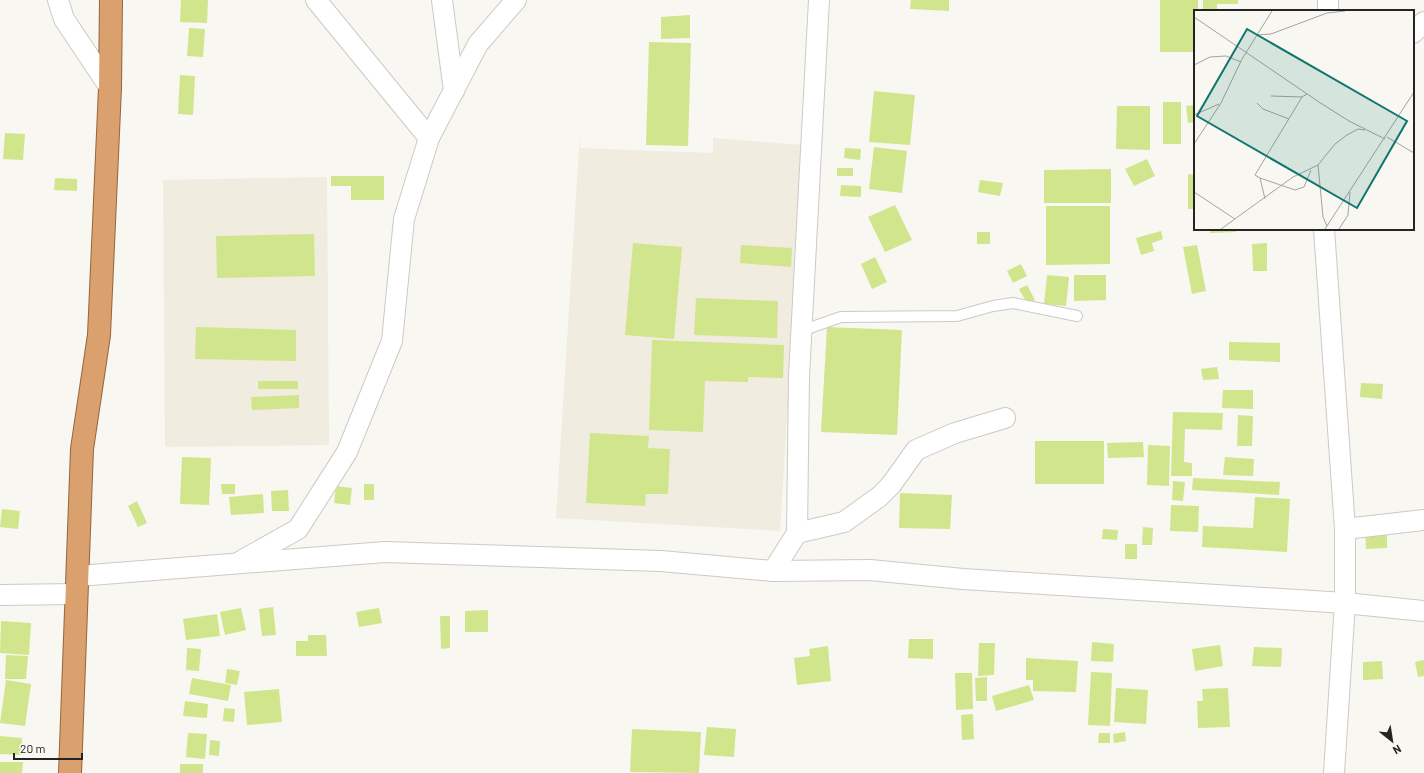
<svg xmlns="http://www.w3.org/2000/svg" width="1424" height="773" font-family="Barlow,sans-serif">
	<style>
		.built { fill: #f0ece0 }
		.building { fill: #d1e58c }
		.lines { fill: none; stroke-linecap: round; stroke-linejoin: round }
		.service-casing { stroke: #cccac5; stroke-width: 12 }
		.minor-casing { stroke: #cccac5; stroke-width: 22 }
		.trunk-casing { stroke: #95653c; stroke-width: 24 }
		.service { stroke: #fff; stroke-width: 10 }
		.minor { stroke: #fff; stroke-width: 20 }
		.trunk { stroke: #daa06e; stroke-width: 22 }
		.inset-road { fill: none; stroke: #a4a39f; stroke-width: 1 }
		.view { fill: #0f766e; fill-opacity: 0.15; stroke: #0f766e; stroke-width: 2 }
		.inset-edge { fill: none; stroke: #252423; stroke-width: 2 }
	</style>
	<rect width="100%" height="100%" fill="#f9f7f2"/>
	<!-- built -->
	<g class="built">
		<polygon points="580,132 580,148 713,153 713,138 804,145 780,531 556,518"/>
		<polygon points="327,177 329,445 165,447 163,180"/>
	</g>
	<!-- building -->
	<g class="building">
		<polygon points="181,0 208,0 207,23 180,22"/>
		<polygon points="911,0 949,0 949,11 910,9"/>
		<polygon points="1160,0 1198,0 1198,11 1195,11 1195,52 1160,52"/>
		<polygon points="1203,0 1238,0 1238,4 1217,4 1217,11 1203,11"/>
		<polygon points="690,15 690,38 661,39 661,17"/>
		<polygon points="189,28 205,29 203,57 187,56"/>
		<polygon points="649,42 691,43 688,146 646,145"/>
		<polygon points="180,75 195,76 193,115 178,114"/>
		<polygon points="874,91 915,95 910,145 869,142"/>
		<rect x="1163" y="102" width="18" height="42"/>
		<polygon points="1195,105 1195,122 1188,123 1186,106"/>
		<polygon points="1117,106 1150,106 1150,150 1116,149"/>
		<polygon points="5,133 25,134 23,160 3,159"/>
		<polygon points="874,147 907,151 902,193 869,189"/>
		<polygon points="845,148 861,149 860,160 844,158"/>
		<polygon points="1147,159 1155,176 1134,186 1125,169"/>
		<rect x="837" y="168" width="16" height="8"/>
		<polygon points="1111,169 1111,203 1044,203 1044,170"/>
		<polygon points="1188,174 1195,175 1195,209 1188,209"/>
		<polygon points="331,176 384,176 384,200 351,200 351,186 331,186"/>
		<polygon points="55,178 77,179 77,191 54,190"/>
		<polygon points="980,180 1003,183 1000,196 978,192"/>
		<polygon points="841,185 861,186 861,197 840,196"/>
		<polygon points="895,205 912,240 885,252 868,217"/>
		<polygon points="1046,206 1110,206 1110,264 1046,265"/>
		<polygon points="1210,229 1236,229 1236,232 1210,233"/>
		<polygon points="1161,231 1163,239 1152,243 1154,251 1141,255 1136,238"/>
		<rect x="977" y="232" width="13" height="12"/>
		<polygon points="314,234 315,276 217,278 216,236"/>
		<polygon points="633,243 682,247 674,339 625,335"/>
		<polygon points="1267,243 1267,271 1253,271 1252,244"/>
		<polygon points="741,245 792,248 791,267 740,263"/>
		<polygon points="1197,245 1206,291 1192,294 1183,247"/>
		<polygon points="875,257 887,282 872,289 861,264"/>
		<polygon points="1021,264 1027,276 1013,283 1007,271"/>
		<polygon points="1047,275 1069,277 1066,306 1044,304"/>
		<polygon points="1074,275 1106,275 1106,300 1074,301"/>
		<polygon points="1027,285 1035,300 1027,303 1019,289"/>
		<polygon points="696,298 778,301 777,338 694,335"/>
		<polygon points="196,327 296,330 296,361 195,359"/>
		<polygon points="827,327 902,330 897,435 821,432"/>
		<polygon points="652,340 784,345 783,378 748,377 748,382 705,381 703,432 649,430"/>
		<polygon points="1229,342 1280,343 1280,362 1229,360"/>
		<polygon points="1217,367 1219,379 1203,380 1201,369"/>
		<rect x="258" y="381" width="40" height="8"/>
		<polygon points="1361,383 1383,384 1382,399 1360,397"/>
		<polygon points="1223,390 1253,390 1253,409 1222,408"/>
		<polygon points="299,395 299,408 252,410 251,397"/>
		<polygon points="1173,412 1223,413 1222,430 1185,429 1184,462 1192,463 1192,476 1171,476"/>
		<polygon points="1238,415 1253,416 1252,446 1237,446"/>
		<polygon points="590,433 649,436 648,448 670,449 668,494 646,494 645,506 586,503"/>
		<rect x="1035" y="441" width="69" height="43"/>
		<polygon points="1143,442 1144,457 1108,458 1107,443"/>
		<polygon points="1148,445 1170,446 1169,486 1147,485"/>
		<polygon points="182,457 211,458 209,505 180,504"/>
		<polygon points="1225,457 1254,459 1253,476 1223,475"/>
		<polygon points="1193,478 1280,482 1279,495 1192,490"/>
		<polygon points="1173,481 1185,482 1183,501 1172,500"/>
		<polygon points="221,484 235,484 235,494 222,494"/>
		<rect x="364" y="484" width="10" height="16"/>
		<polygon points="336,486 352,488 350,505 334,503"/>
		<polygon points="288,490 289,511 272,511 271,491"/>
		<polygon points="900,493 952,495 950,529 899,528"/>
		<polygon points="263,494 264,513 231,515 229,497"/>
		<polygon points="1255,497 1290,499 1287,552 1202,547 1203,526 1253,528"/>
		<polygon points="137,501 147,523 138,527 128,506"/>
		<polygon points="1171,505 1199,506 1198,532 1170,531"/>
		<polygon points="2,509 20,511 18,529 0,527"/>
		<polygon points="1143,527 1153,528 1152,545 1142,545"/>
		<polygon points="1103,529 1118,530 1117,540 1102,539"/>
		<polygon points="1387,529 1387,548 1366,549 1365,530"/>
		<rect x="1125" y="544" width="12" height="15"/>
		<polygon points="273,607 276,635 262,636 259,609"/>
		<polygon points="241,608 246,630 225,635 220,612"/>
		<polygon points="379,608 382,623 359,627 356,612"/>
		<polygon points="488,610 488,632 465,632 465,611"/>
		<polygon points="217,614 220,636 186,640 183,619"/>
		<polygon points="440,616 450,616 450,648 441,649"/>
		<polygon points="1,621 31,623 29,655 0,653"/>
		<polygon points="308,635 326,635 327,656 296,656 296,641 308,641"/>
		<polygon points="909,639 933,639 933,659 908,658"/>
		<polygon points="1092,642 1114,644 1113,662 1091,661"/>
		<polygon points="979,643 995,643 994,675 978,676"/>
		<polygon points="1220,645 1223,666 1195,671 1192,649"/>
		<polygon points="828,646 831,681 797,685 794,658 810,656 809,649"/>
		<polygon points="1254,647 1282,648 1281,667 1252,666"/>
		<polygon points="187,648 201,649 199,671 186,670"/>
		<polygon points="6,655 28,656 26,679 5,679"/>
		<polygon points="1026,658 1078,661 1076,692 1033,691 1033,680 1026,680"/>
		<polygon points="1424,660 1424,676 1418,677 1415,662"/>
		<polygon points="1382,661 1383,679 1363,680 1363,662"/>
		<polygon points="227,669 240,671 237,685 225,683"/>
		<polygon points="1091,672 1112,673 1110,726 1088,725"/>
		<polygon points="955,673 972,673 973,709 956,710"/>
		<polygon points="987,677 987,701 976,701 975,678"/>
		<polygon points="192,678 231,685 228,701 189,694"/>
		<polygon points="6,680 31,684 25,726 0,723"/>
		<polygon points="1029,685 1034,700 996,711 992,696"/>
		<polygon points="1116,688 1148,690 1146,724 1114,722"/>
		<polygon points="1228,688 1230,727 1198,728 1197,701 1203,701 1202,689"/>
		<polygon points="279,689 282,722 247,725 244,692"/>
		<polygon points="185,701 208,704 207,718 183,716"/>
		<polygon points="224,708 235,709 234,722 223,721"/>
		<polygon points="973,714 974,739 962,740 961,715"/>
		<polygon points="707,727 736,729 734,757 704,755"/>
		<polygon points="632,729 701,732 699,773 630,772"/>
		<polygon points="1125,732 1126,741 1114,743 1113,734"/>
		<polygon points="188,733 207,734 205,759 186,757"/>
		<polygon points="1099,733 1110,733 1110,743 1098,743"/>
		<polygon points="0,736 22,738 21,755 0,754"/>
		<polygon points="210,740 220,741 219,756 209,755"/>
		<polygon points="0,762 23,762 22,773 0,773"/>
		<rect x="180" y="764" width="23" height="9"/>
	</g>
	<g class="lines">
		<!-- service casing -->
		<g class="service-casing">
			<polyline id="service" points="801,331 841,317 957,316 993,306 1013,303 1077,316"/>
		</g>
		<!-- minor casing -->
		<g class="minor-casing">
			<g id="minor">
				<polyline points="58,0 64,19 110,88"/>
				<polyline points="316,0 429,138"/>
				<polyline points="442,0 454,91"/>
				<polyline points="1328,11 1328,0"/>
				<polyline points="1413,33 1424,22"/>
				<polyline points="1324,229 1345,529 1345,603 1334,773"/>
				<polyline points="1345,529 1424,520"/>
				<polyline points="797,533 844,522 879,497 891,485 916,450 955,433 1005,418"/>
				<polyline points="241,561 298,529 347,452 392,341 404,219 429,138 478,44 516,0"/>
				<polyline points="773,571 797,533 799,376 819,0"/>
				<polyline points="78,576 385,552 661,561 773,571 870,570 963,579 1345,603 1424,611"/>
				<polyline points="0,595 77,594"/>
			</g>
		</g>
		<!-- trunk casing -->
		<g class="trunk-casing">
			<polyline id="trunk" points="70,773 82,449 99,335 110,88 111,0"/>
		</g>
		<!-- service -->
		<use href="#service" class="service"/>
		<!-- minor -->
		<use href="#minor" class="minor"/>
		<!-- trunk -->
		<use href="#trunk" class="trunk"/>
	</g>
	<!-- overview -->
	<g transform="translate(1194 10)">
		<rect width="220" height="220" fill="#f9f7f2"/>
		<path class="inset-road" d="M 0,7 L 125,92 L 155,111 L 191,129M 63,25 L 77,24 L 133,3 L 151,1M 0,55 L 16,47 L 32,46 L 47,52M 77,86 L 108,87M 63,93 L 69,99 L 95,109M 0,105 L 25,94M 193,127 L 220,143M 0,134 L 27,93 L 48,49 L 78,1M 124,155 L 129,207 L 133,216M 66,168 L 101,180 L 110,177 L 117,160M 0,182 L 41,209M 71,189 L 66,168 L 61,165 L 108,87 L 113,84M 27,219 L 99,167 L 124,155 L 141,134 L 153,125 L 164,119 L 171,120M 131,219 L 220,82M 145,219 L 154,205 L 156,182"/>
		<path class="view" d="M 53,19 L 213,111 L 163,198 L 3,106 Z"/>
		<rect width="220" height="220" class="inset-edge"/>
	</g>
	<!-- north arrow -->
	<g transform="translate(1392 741) rotate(150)" stroke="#f9f7f2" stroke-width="3" paint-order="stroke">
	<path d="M0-3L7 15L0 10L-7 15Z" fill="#252423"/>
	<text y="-6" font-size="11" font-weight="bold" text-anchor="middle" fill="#252423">N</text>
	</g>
	<!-- scale -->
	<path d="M14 753v6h68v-6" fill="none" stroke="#252423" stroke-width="2"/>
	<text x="20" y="753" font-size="12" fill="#252423" stroke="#f9f7f2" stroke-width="3" paint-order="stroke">20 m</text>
</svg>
